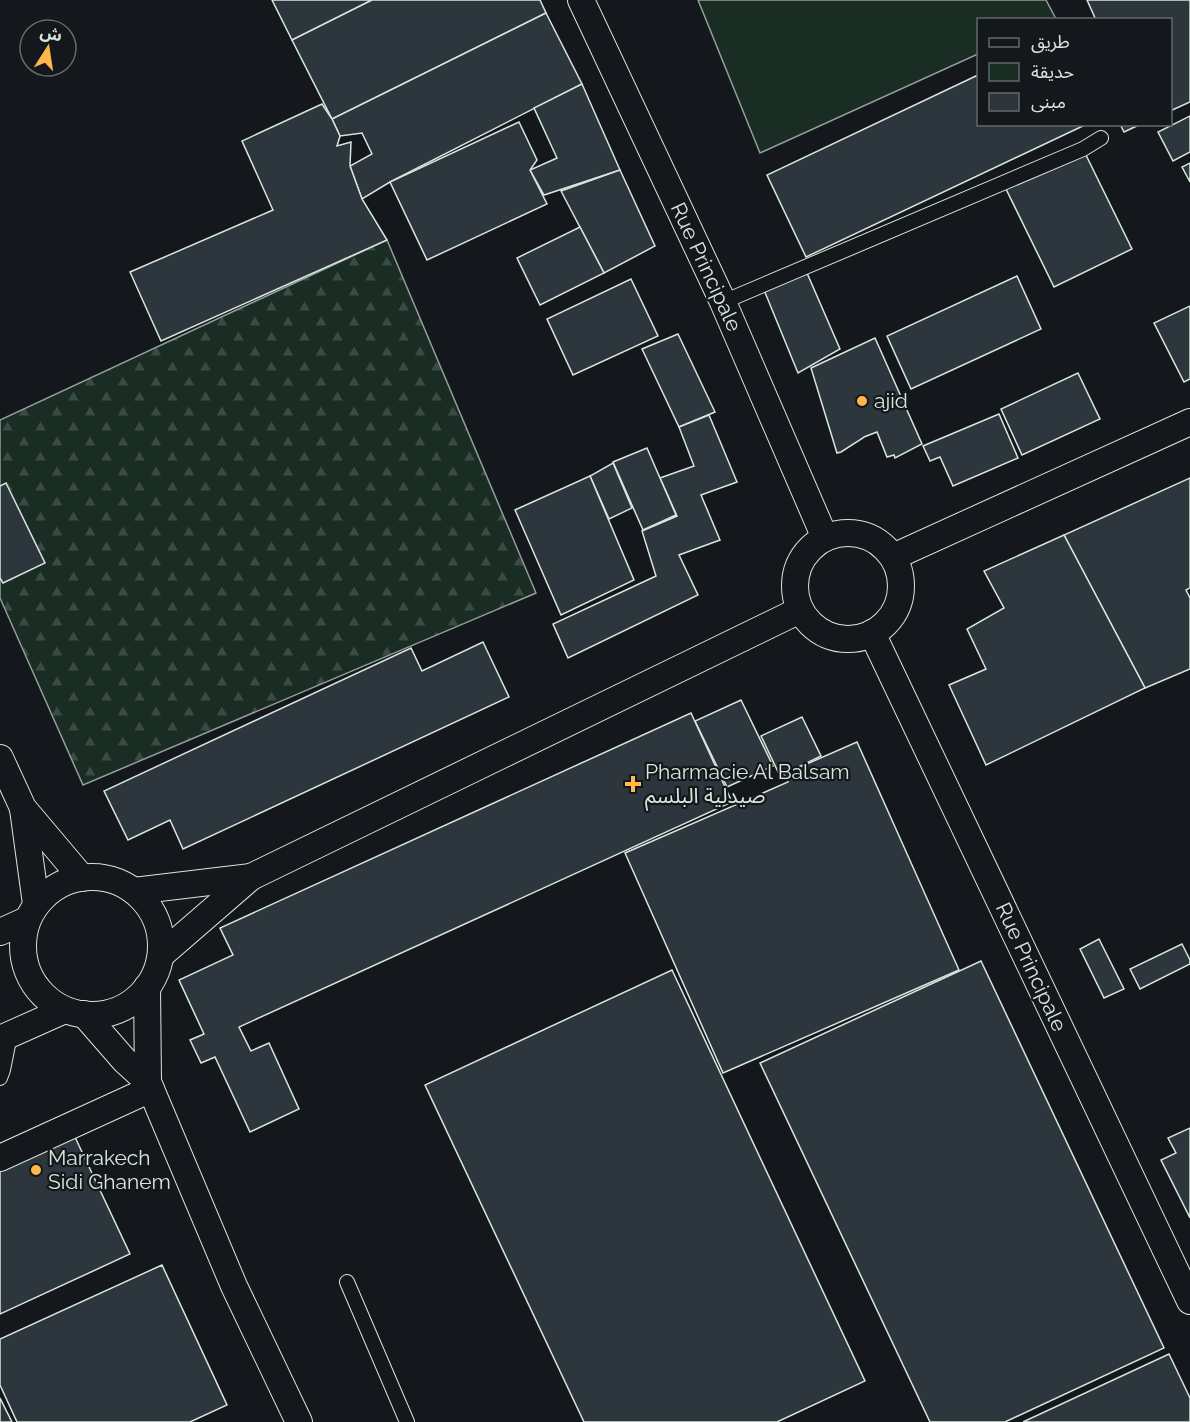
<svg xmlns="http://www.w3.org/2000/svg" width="1190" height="1422" font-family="Raleway,'Noto Sans Arabic',sans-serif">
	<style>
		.green { fill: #1a2d24; stroke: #939e99; stroke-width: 1.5 }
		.forest { fill: url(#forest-firs); stroke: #939e99; stroke-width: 1.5 }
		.building { fill: #2c363c; stroke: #d8e6dc; stroke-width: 1.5 }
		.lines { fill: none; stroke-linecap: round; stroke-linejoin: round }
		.lane-casing { stroke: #d8e6dc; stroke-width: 16 }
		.street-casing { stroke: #d8e6dc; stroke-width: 28 }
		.lane { stroke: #14181c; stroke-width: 14 }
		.street { stroke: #14181c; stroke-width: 26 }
		.poi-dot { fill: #ffb74d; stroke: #14181c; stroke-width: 2 }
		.labels { text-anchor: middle; stroke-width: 4.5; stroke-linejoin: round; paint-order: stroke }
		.street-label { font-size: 21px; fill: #d8e6dc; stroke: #14181c }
		.poi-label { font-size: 21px; fill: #d8e6dc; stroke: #14181c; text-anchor: start }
	</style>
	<defs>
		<pattern id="forest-firs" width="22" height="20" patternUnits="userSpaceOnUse" patternTransform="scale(1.5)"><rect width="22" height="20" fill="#1a2d24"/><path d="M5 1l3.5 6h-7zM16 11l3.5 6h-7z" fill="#3b4b43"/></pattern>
	</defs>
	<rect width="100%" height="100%" fill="#14181c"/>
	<!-- green -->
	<polygon class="green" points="698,0 1046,0 1056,19 978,20 978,54 760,153"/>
	<!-- forest -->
	<polygon class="forest" points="387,240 536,593 83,785 0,598 0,420"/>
	<!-- building -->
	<g class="building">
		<polygon points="272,0 372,0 292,40"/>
		<polygon points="372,0 540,0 546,13 332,119 292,40"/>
		<polygon points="1087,0 1190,0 1190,102 1170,111 1170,20 1096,20"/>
		<polygon points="546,13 582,84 390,182 362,199 350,166 372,154 362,133 340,136 332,119"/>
		<polygon points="978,75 978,124 1087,124 806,257 767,175"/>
		<polygon points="582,84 620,170 544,195 530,170 557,158 534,108"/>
		<polygon points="322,104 332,119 340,136 337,146 351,142 350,166 362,199 387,240 161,341 130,272 273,210 242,141"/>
		<polygon points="1190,116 1190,152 1173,161 1158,132"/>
		<polygon points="519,122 537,160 530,170 547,204 427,260 390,182"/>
		<polygon points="1120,124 1141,124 1124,132"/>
		<polygon points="1083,149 1132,249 1054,287 1005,187"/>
		<polygon points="1190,163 1190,182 1182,167"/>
		<polygon points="620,170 655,246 604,273 561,191"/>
		<polygon points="580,227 604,273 540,305 517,258"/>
		<polygon points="807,273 840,349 798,373 764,290"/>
		<polygon points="1017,276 1041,329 911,389 887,336"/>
		<polygon points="631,279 658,336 573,375 547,319"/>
		<polygon points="1190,306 1190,379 1184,382 1154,323"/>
		<polygon points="678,334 715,412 679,427 642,349"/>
		<polygon points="875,338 922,444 895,458 894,455 887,457 877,432 864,437 863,438 841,452 837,453 811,368"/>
		<polygon points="1078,373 1100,419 1022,455 1001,409"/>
		<polygon points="999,414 1018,458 953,486 940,457 930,461 923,446"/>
		<polygon points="709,415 737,482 701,495 720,540 679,555 698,595 568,658 553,624 656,576 642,531 677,516 660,478 694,466 679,427"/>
		<polygon points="647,448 676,515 643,530 613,462"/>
		<polygon points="613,463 632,508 609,519 590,476"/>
		<polygon points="590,476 634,580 561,615 515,510"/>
		<polygon points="1190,478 1190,588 1186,590 1190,598 1190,669 1145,688 1064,535"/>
		<polygon points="6,483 45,563 3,583 0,578 0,486"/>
		<polygon points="1064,535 1145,688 986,765 949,685 986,669 967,629 1004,608 984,571"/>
		<polygon points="483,642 509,697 183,849 170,820 128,840 104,791 411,648 422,671"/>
		<polygon points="741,700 773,766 727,787 695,721"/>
		<polygon points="691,713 732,802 239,1027 251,1051 269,1043 299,1109 250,1132 215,1057 201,1063 190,1040 204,1034 179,980 233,955 220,928"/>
		<polygon points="802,717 821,756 780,776 761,736"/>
		<polygon points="857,742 959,970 723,1073 625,853 788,782 784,774"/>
		<polygon points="1099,939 1124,989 1104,998 1080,949"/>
		<polygon points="1182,944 1190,960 1190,964 1140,989 1130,969"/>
		<polygon points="981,961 1164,1348 1005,1422 930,1422 760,1063"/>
		<polygon points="672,970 865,1381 777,1422 584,1422 425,1085"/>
		<polygon points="1190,1128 1190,1218 1161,1160 1176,1153 1168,1138"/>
		<polygon points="74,1135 130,1254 0,1314 0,1169"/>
		<polygon points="162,1265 227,1405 190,1422 17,1422 0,1385 0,1339"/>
		<polygon points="1169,1354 1190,1398 1190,1422 1023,1422"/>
		<polygon points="0,1398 12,1422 0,1422"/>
	</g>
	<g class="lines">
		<!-- lane casing -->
		<g class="lane-casing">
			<g id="lane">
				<polyline points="723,302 1083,149 1101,138"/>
				<polyline points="0,1078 3,1070 10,1035"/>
				<polyline points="347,1282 407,1422"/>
			</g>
		</g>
		<!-- street casing -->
		<g class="street-casing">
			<g id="street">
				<polyline points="581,0 723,302 825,538"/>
				<circle cx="848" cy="586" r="53"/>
				<polyline points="893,557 1190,422"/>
				<polyline points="872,633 1190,1301"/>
				<polyline points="0,758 23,808 82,878"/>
				<polyline points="23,809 36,904"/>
				<circle cx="92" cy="946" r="69"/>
				<polyline points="134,891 251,877"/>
				<polyline points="0,932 27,920"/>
				<polyline points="161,955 251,877 800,610"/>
				<polyline points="147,987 148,1082 234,1286 299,1422"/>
				<polyline points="84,1014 125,1061 148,1082"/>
				<polyline points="0,1039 65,1010"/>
				<polyline points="0,1158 151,1089"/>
			</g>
		</g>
		<!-- lane -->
		<use href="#lane" class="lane"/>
		<!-- street -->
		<use href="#street" class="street"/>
	</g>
	<!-- markers -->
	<g class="poi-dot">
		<circle cx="862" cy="401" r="6"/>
		<path d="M630 775h6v6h6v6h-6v6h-6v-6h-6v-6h6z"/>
		<circle cx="36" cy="1170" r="6"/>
	</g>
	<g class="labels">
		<!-- street labels -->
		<g class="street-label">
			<text transform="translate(706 267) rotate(65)" y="7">Rue Principale</text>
			<text transform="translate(1031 967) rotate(65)" y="7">Rue Principale</text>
		</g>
		<!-- poi labels -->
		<g class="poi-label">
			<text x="874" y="408">ajid</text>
			<text x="645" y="779">Pharmacie Al Balsam<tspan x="645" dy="24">صيدلية البلسم</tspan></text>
			<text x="48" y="1165">Marrakech<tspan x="48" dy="24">Sidi Ghanem</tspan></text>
		</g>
	</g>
	<!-- legend -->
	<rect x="977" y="18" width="195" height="108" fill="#14181c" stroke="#626a69" stroke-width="1.5"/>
	<rect x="989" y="38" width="30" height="9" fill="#14181c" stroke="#626a69" stroke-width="1.5"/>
	<text x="1031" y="48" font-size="18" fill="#d8e6dc">طريق</text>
	<rect x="989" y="63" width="30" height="18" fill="#1a2d24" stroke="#626a69" stroke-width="1.5"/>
	<text x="1031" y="78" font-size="18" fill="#d8e6dc">حديقة</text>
	<rect x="989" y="93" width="30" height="18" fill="#2c363c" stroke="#626a69" stroke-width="1.5"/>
	<text x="1031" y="108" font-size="18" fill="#d8e6dc">مبنى</text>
	<!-- north arrow -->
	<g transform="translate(48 48) rotate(12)"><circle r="28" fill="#14181c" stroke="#626a69" stroke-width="1.5"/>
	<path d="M0-4.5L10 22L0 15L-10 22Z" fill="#ffb74d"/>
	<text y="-9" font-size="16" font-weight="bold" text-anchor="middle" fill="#d8e6dc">ش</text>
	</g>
</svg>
